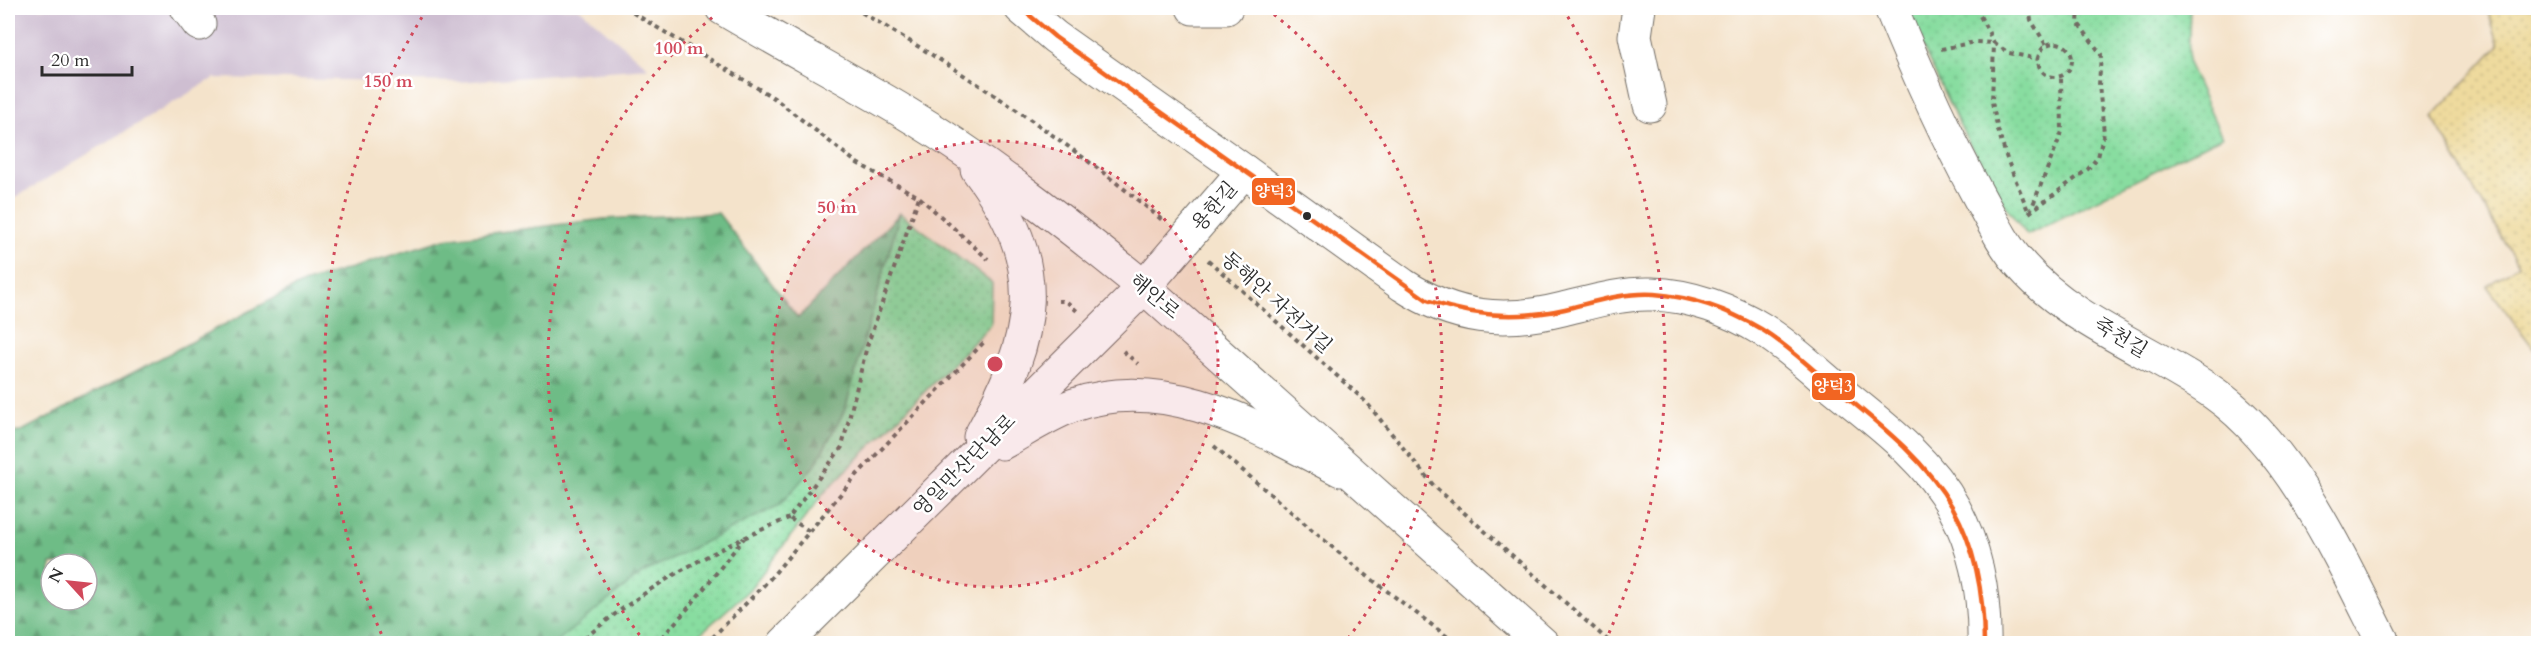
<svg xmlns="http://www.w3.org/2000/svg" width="2546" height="651" font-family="Cardo,'Noto Serif KR',serif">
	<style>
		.industrial { fill: #cebed1 }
		.forest { fill: url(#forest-firs); stroke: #4c7458; stroke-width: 1.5; fill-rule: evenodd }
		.sand { fill: url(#sand-dots); stroke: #8c8264; stroke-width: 1.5 }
		.park { fill: url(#park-dots); stroke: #5a8466; stroke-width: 1.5 }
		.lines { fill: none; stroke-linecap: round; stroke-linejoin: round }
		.minor-casing { stroke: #716b63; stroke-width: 35 }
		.major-casing { stroke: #716b63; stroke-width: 35 }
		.path { stroke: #716b63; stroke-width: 4; stroke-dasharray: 4.5 4.5; stroke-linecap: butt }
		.minor { stroke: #fff; stroke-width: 33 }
		.major { stroke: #fff; stroke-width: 33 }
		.bus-1-casing { stroke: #fff; stroke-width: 9 }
		.bus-1 { stroke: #f26522; stroke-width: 4.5 }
		.ring { fill: none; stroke: #d1495b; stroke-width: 3; stroke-dasharray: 3 6 }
		.bus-dot { fill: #2b2b2b; stroke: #fff; stroke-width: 2 }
		.labels { text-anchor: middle; stroke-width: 5; stroke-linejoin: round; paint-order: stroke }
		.street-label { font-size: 20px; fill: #2b2b2b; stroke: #fff }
		.centre { fill: #d1495b; stroke: #fff; stroke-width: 3 }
		.ring-label { font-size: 18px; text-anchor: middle; font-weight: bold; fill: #d1495b; stroke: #fff; stroke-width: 5; stroke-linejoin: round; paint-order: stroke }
		.line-badge { stroke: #fff; stroke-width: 2 }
		.badge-label { font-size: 16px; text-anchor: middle; font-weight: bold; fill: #fff }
	</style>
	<defs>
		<pattern id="forest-firs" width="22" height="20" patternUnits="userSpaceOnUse" patternTransform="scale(1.5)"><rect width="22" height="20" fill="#6ebc86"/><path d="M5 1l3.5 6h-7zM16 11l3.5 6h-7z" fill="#5b996e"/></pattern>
		<pattern id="sand-dots" width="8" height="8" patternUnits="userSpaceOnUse" patternTransform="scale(1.5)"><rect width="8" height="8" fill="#eeda9e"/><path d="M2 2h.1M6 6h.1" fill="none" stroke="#cb8" stroke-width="1.8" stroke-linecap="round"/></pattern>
		<pattern id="park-dots" width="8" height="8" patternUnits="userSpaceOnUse" patternTransform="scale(1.5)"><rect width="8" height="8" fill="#88dda0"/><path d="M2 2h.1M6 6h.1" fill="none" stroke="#76be8a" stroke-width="1.8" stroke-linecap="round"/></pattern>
	</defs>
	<rect width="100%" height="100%" fill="#fff"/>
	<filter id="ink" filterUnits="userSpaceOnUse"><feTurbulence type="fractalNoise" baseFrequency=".0167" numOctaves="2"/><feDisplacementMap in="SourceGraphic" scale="12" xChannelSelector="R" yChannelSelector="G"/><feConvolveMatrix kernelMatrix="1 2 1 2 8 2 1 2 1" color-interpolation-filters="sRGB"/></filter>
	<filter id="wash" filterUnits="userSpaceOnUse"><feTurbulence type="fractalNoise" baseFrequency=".008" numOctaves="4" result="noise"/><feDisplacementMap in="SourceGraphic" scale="24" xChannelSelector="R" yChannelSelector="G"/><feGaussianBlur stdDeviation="1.35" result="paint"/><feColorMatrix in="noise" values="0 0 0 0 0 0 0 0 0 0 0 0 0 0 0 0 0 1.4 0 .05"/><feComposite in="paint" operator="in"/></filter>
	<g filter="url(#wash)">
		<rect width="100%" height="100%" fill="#f4e3cb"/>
		<!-- industrial -->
		<polygon class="industrial" points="8,8 579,8 649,68 460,82 214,78 8,202"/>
		<!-- forest -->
		<path class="forest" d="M 718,213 L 798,318 L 900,213 L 845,410 L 815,465 L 780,505 L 644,572 L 555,643 L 8,643 L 8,433 L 20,432 L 303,283 L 444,239 L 604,219 ZM 51,564 L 87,564 L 87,600 L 51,600 Z"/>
		<!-- sand -->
		<polygon class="sand" points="2487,8 2538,8 2538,354 2487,286 2518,265 2432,117 2499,45"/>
		<!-- park -->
		<g class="park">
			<path d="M 1905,8 L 2190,8 L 2188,63 L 2222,137 L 2027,235 C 1974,167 1941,85 1905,8 Z"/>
			<polygon points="900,213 992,283 991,325 824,493 749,590 690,643 555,643 644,572 780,505 815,465 845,410"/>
		</g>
	</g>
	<g filter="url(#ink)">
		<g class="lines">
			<!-- minor casing -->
			<g class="minor-casing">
				<g id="minor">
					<polyline points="187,8 199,24"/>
					<path d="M 722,8 C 782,44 844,76 904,112 C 989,163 1068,225 1144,287 L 784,644"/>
					<polyline points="1193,8 1226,8"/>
					<polyline points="1639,8 1635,36 1650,105"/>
					<path d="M 1891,8 C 1917,72 1946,136 1979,197 C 1992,221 2004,246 2022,266 C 2072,323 2154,351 2215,394 C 2292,448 2342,561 2384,644"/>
					<path d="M 977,169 C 1051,268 1036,334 980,437"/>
					<path d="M 1244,171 L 1403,285 C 1455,319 1503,324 1563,309 C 1592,302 1621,293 1652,294 C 1690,295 1731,310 1763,330 C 1788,346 1811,367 1834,387 C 1877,422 1927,458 1954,508 C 1976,549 1985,597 1984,644"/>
					<path d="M 1002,443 C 1025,430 1049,414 1074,405 C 1168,372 1260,429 1341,470"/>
				</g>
			</g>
			<!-- major casing -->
			<g class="major-casing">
				<polyline id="major" points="1021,8 1055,37 1244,171 1144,287 1543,644"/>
			</g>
			<!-- path -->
			<g class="path">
				<polyline points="625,8 774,98 857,163 919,197 988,259"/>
				<path d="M 854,8 C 962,71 1066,139 1162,220"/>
				<polyline points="1976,8 1994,43 1992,102 1998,130 2007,159 2029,213 2088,169 2098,157 2104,133 2099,85 2101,54 2078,23 2079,8"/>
				<polyline points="2029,8 2031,20 2046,45"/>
				<circle cx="2055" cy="60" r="17"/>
				<polyline points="1941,49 1975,42 1994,43 2009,53 2038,59"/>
				<polyline points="2030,212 2062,132 2061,76"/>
				<polyline points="1208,260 1366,402 1434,486 1612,644"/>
				<polyline points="1058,301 1066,301 1077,311"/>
				<polyline points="1123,351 1138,364"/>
				<polyline points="1214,446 1358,569 1457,644"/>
				<polyline points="809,531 789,518 842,447 867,346 919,197"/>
				<path d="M 578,644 C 643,588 710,551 789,518"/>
				<polyline points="656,644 690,606 744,538"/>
				<polyline points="706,644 769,580 854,478 986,340"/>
			</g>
			<!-- minor -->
			<use href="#minor" class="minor"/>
			<!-- major -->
			<use href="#major" class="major"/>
			<!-- bus-1 casing -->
			<g class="bus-1-casing">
				<path id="bus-1" d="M 1021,8 L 1055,37 L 1427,300 C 1473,317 1517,320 1565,309 C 1594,302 1624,292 1654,294 C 1692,297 1729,310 1761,329 C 1786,344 1807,365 1829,383 C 1874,420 1923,456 1953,508 C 1976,549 1984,596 1984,644"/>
			</g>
			<!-- bus-1 -->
			<use href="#bus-1" class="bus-1"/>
		</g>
	</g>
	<!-- distance rings -->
	<circle cx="995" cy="364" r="223" fill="#d1495b" fill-opacity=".12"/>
	<g class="ring">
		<circle cx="995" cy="364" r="223"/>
		<path d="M645 642A447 447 0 0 1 723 9M1267 9A447 447 0 0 1 1345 642"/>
		<path d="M385 642A670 670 0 0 1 427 9M1563 9A670 670 0 0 1 1605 642"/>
	</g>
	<!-- markers -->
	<circle class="bus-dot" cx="1307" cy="216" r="5"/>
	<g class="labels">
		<!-- street labels -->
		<g class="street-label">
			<text transform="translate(1214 206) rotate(-49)" y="7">용한길</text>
			<text transform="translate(1155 296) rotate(40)" y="7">해안로</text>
			<text transform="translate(1277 302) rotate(42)" y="7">동해안 자전거길</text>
			<text transform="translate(2121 337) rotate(31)" y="7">죽천길</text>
			<text transform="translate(964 465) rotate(-45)" y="7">영일만산단남로</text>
		</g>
	</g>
	<circle cx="995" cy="364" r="9" class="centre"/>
	<g class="ring-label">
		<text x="679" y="54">100 m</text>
		<text x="388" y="87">150 m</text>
		<text x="837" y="213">50 m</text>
	</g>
	<g class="line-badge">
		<rect x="1251" y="177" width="45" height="29" rx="6" fill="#f26522"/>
		<rect x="1811" y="372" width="45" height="29" rx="6" fill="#f26522"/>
	</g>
	<g class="badge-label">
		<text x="1274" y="197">양덕3</text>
		<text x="1833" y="392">양덕3</text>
	</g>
	<!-- margin -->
	<rect width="2546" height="651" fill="none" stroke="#fff" stroke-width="30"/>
	<!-- north arrow -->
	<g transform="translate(69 582) rotate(297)"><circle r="28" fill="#ffffff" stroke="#aaaaaa" stroke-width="1.5"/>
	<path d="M0-4.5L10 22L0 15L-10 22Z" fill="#d1495b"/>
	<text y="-9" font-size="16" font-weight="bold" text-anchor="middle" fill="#2b2b2b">N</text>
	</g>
	<!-- scale -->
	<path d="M42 66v9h90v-9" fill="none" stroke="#2b2b2b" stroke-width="3"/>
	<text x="51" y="66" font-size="18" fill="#2b2b2b" stroke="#ffffff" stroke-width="4.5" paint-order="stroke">20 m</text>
</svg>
